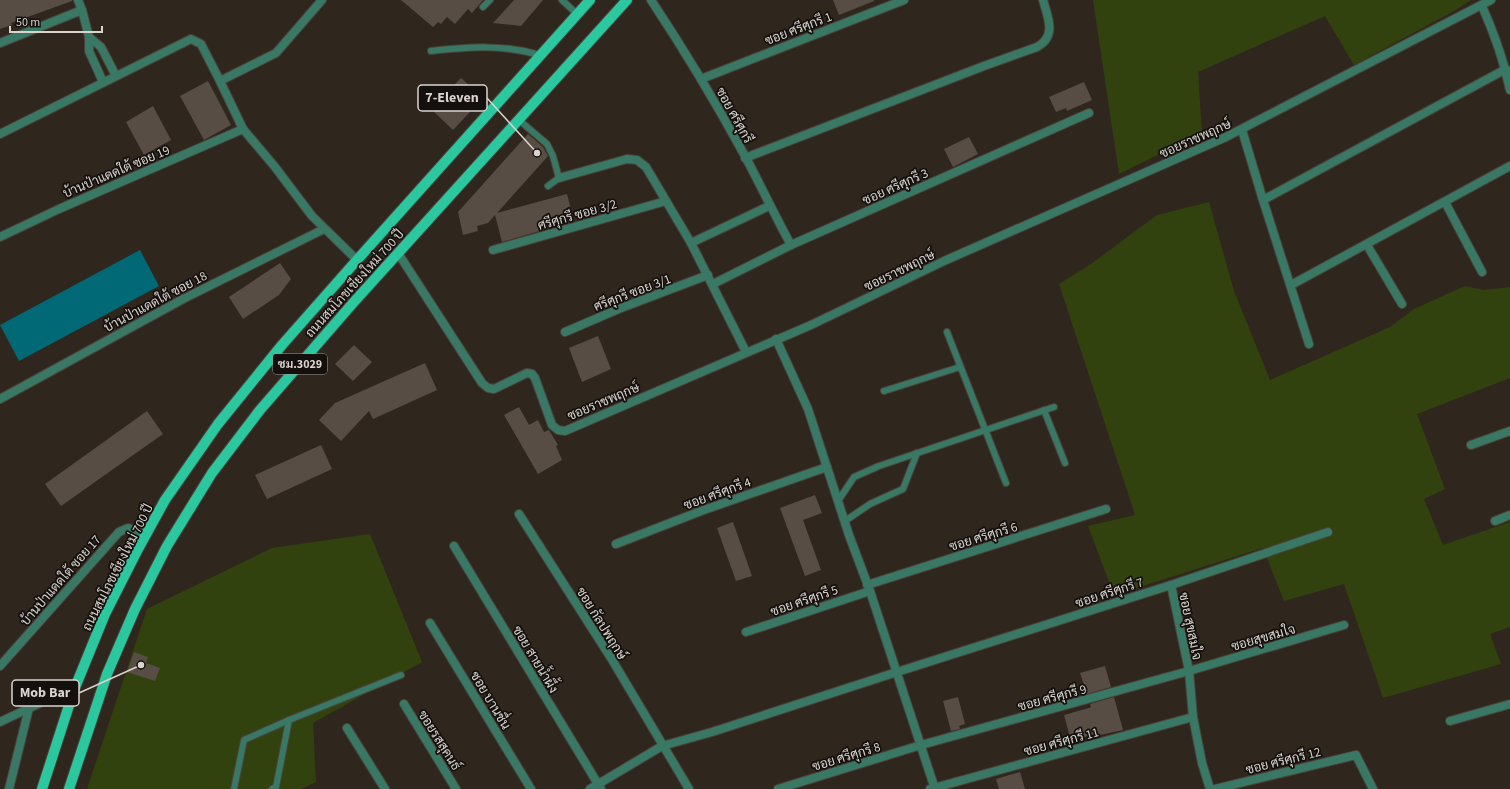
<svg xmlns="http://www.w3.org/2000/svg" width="1510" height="789" font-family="'Source Sans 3',Sarabun,sans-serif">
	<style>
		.green { fill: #32420f }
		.water { fill: #016876 }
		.building { fill: #574d44 }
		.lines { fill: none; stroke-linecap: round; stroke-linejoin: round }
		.service-casing { stroke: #4a433a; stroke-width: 8 }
		.minor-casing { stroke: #4a433a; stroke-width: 10 }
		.primary-casing { stroke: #4a433a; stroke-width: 12 }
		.service { stroke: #397864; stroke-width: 6 }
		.minor { stroke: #397864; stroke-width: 8 }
		.primary { stroke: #2bc79f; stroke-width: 10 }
		.labels { text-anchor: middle; stroke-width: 3.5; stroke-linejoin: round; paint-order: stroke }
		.shield { fill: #14100d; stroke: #9f9995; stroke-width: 1 }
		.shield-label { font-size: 12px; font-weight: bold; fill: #dad4cf }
		.street-label { font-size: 13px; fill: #dad4cf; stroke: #14100d }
		.leader { fill: none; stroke: #dad4cf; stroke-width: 1.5 }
		.callout-dot { fill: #dad4cf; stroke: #14100d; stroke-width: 1.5 }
		.callout { fill: #14100d; stroke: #dad4cf; stroke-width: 1.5 }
		.callout-label { font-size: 14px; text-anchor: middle; font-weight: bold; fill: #dad4cf }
	</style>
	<rect width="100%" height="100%" fill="#2f271e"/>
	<!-- green -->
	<g class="green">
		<polygon points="1093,0 1471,0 1454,11 1354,65 1325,16 1198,72 1202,133 1119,174"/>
		<polygon points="1209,202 1234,291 1270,380 1390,327 1414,309 1465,286 1483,290 1510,287 1510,378 1417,414 1445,489 1424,499 1443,545 1510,522 1510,627 1490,634 1501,664 1383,698 1344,584 1284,601 1263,548 1114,595 1088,526 1135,515 1059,284 1091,264 1157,215"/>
		<polygon points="370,534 422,662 313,723 316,782 301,789 87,789 147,609 272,548"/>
	</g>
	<!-- water -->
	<polygon class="water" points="140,250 159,286 19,361 0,325"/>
	<!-- building -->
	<g class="building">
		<polygon points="0,0 72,0 72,1 11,23 12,25 0,29"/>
		<polygon points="401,0 483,0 472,13 468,9 455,24 447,17 441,24 438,22 433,27"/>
		<polygon points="514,0 543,0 521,26 493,23"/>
		<polygon points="833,0 874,0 874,1 839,15"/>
		<polygon points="461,78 483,98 453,130 431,109"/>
		<polygon points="208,81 231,125 204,140 180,96"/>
		<polygon points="1084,82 1092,100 1067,111 1066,108 1056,112 1049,97"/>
		<polygon points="153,106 171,140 144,155 126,122"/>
		<polygon points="528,134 543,147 548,156 497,213 567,194 574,221 502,242 495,215 488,223 477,226 478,231 463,235 458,212"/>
		<polygon points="969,137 978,154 953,167 944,149"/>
		<polygon points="280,263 291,279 279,295 243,319 229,297"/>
		<polygon points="598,336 611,369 582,382 569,348"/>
		<polygon points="354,345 372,362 353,381 335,364"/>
		<polygon points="425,363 437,390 373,419 369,411 341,441 319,420 335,403"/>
		<polygon points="519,407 529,425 538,420 544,432 549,430 558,445 556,446 562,460 538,474 504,415"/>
		<polygon points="147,411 163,434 61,506 45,484"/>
		<polygon points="321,445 332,469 267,499 255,475"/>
		<polygon points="815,495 822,513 803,520 821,570 805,576 780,508"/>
		<polygon points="733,522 752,576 736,581 717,528"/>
		<polygon points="134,652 148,657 146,663 160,668 155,681 127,672"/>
		<polygon points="1105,666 1111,687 1087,694 1080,673"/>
		<polygon points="958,697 965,724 959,726 960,729 951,731 943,701"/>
		<polygon points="1114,697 1123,730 1096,736 1095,734 1071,741 1064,715 1089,708 1091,707 1090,704"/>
		<polygon points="1020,772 1025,789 999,789 996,779"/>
	</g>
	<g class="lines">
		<!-- service casing -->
		<g class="service-casing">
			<g id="service">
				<polyline points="562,0 577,14"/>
				<polyline points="483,7 490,0"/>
				<path d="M 431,51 C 469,47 503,44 540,55"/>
				<polyline points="519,120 547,144 553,156 559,178 548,186"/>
				<polyline points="947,332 1006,483"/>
				<polyline points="884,391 960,367"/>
				<polyline points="1044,410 1065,463"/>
				<polyline points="838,501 854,477 879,466 1054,407"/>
				<polyline points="845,521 870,504 903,489 917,453"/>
				<polyline points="234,789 244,740 289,720 401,675"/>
				<polyline points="272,789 276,787 289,720"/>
			</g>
		</g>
		<!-- minor casing -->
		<g class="minor-casing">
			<g id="minor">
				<polyline points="78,0 82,10 89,37 89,51 103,82"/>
				<path d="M 651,0 C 685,51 716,103 745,156 C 761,186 775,216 791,245"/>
				<path d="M 1482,6 C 1494,33 1504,61 1510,90"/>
				<polyline points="89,37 101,47 116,76"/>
				<polyline points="0,43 82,10"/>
				<polyline points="701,79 904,0"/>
				<polyline points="220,81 276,53 322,0"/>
				<polyline points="1242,130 1263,200 1309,344"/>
				<polyline points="0,134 191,39 201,44 220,81 243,129 275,167 312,216 357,260"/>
				<path d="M 745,158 L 984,66 L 1037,47 C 1057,36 1048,18 1043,0"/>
				<polyline points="559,178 627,159 637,160 646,167 691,243 746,352"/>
				<polyline points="1263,200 1506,69"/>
				<polyline points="1445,202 1482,272"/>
				<polyline points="0,237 59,209 243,129"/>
				<polyline points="691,243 769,206"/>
				<polyline points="1367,245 1402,304"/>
				<polyline points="493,250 666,201"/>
				<polyline points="398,253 482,383 488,388 494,389 527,373 532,374 535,378 552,425 558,430 565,431 811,325 944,261 1226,137 1491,0"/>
				<polyline points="713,284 791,245 1089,113"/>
				<polyline points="1291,285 1510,166"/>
				<polyline points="565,332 621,308 708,275"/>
				<polyline points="776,339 808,409 849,535 870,591 935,789"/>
				<polyline points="0,399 183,299 324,229"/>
				<polyline points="1471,445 1510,431"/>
				<polyline points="519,514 611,658 689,789"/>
				<polyline points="1495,521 1510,515"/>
				<polyline points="616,544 701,511 827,467"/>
				<polyline points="454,546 601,789"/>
				<polyline points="867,585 1106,509"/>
				<polyline points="1171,585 1189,671 1193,717 1202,763 1210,789"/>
				<polyline points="430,623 531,789"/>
				<polyline points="746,632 870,591"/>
				<polyline points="0,666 119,532 128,528 146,534"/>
				<polyline points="404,704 456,789"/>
				<polyline points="1450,721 1510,704"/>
				<polyline points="0,722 55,696 73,695"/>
				<polyline points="347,728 385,789"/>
				<polyline points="9,789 29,708"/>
				<polyline points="590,789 662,746 712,732 897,672 1171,585 1328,532"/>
				<polyline points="778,789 921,745 1189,671 1344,625"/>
				<polyline points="930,789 1193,717"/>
				<polyline points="1215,789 1356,755 1373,789"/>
			</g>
		</g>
		<!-- primary casing -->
		<g class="primary-casing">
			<g id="primary">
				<polyline points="42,789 74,690 105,614 138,549 165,500 218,424 282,345 357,260 590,0"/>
				<polyline points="69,789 107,674 135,609 167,546 212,473 260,410 353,303 627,0"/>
			</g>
		</g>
		<!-- service -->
		<use href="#service" class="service"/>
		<!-- minor -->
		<use href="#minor" class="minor"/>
		<!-- primary -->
		<use href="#primary" class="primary"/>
	</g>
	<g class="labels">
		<!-- shield labels -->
		<rect class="shield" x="273" y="354" width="54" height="20" rx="3"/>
		<g class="shield-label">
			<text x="300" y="368">ชม.3029</text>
		</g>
		<!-- street labels -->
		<g class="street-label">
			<text transform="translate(798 28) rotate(-21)" y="5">ซอย ศรีศุกรี 1</text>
			<text transform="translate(735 115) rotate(61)" y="5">ซอย ศรีศุกรี</text>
			<text transform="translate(1195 138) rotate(-24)" y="5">ซอยราชพฤกษ์</text>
			<text transform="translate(116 171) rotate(-23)" y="5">บ้านป่าแดดใต้ ซอย 19</text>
			<text transform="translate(895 186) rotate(-24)" y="5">ซอย ศรีศุกรี 3</text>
			<text transform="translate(577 214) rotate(-16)" y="5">ศรีศุกรี ซอย 3/2</text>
			<text transform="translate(899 270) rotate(-26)" y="5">ซอยราชพฤกษ์</text>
			<text transform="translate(354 283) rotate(-48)" y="5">ถนนสมโภชเชียงใหม่ 700 ปี</text>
			<text transform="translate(632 292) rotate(-21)" y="5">ศรีศุกรี ซอย 3/1</text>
			<text transform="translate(155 301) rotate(-28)" y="5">บ้านป่าแดดใต้ ซอย 18</text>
			<text transform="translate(603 401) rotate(-23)" y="5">ซอยราชพฤกษ์</text>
			<text transform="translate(717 493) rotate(-20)" y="5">ซอย ศรีศุกรี 4</text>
			<text transform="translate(983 536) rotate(-17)" y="5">ซอย ศรีศุกรี 6</text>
			<text transform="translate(117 567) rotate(-63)" y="5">ถนนสมโภชเชียงใหม่ 700 ปี</text>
			<text transform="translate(60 580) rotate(-49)" y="5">บ้านป่าแดดใต้ ซอย 17</text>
			<text transform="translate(1109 592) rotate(-18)" y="5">ซอย ศรีศุกรี 7</text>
			<text transform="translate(804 600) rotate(-19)" y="5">ซอย ศรีศุกรี 5</text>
			<text transform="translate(602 623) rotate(58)" y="5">ซอย กัลปพฤกษ์</text>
			<text transform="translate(1191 626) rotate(78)" y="5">ซอย สุขสมใจ</text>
			<text transform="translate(1263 637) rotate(-16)" y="5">ซอยสุขสมใจ</text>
			<text transform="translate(536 659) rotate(59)" y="5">ซอย สายน้ำผึ้ง</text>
			<text transform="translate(1052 697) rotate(-15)" y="5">ซอย ศรีศุกรี 9</text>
			<text transform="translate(491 700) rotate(59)" y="5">ซอย บานชื่น</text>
			<text transform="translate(440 740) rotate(58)" y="5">ซอยรสสุคนธ์</text>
			<text transform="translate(1061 741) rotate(-15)" y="5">ซอย ศรีศุกรี 11</text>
			<text transform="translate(846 756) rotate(-17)" y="5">ซอย ศรีศุกรี 8</text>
			<text transform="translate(1283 760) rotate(-14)" y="5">ซอย ศรีศุกรี 12</text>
		</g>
	</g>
	<!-- callouts -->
	<path class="leader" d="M537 153L487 98M141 665L79 693"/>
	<g class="callout-dot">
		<circle cx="537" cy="153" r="4"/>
		<circle cx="141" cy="665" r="4"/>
	</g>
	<g class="callout">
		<rect x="418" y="85" width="69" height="26" rx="4"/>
		<rect x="12" y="680" width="67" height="26" rx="4"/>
	</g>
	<g class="callout-label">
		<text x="452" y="102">7-Eleven</text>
		<text x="45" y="697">Mob Bar</text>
	</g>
	<!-- scale -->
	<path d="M10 26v6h92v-6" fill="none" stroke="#dad4cf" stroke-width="2"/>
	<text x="16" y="26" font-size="12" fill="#dad4cf" stroke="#14100d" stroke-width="3" paint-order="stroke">50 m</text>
</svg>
